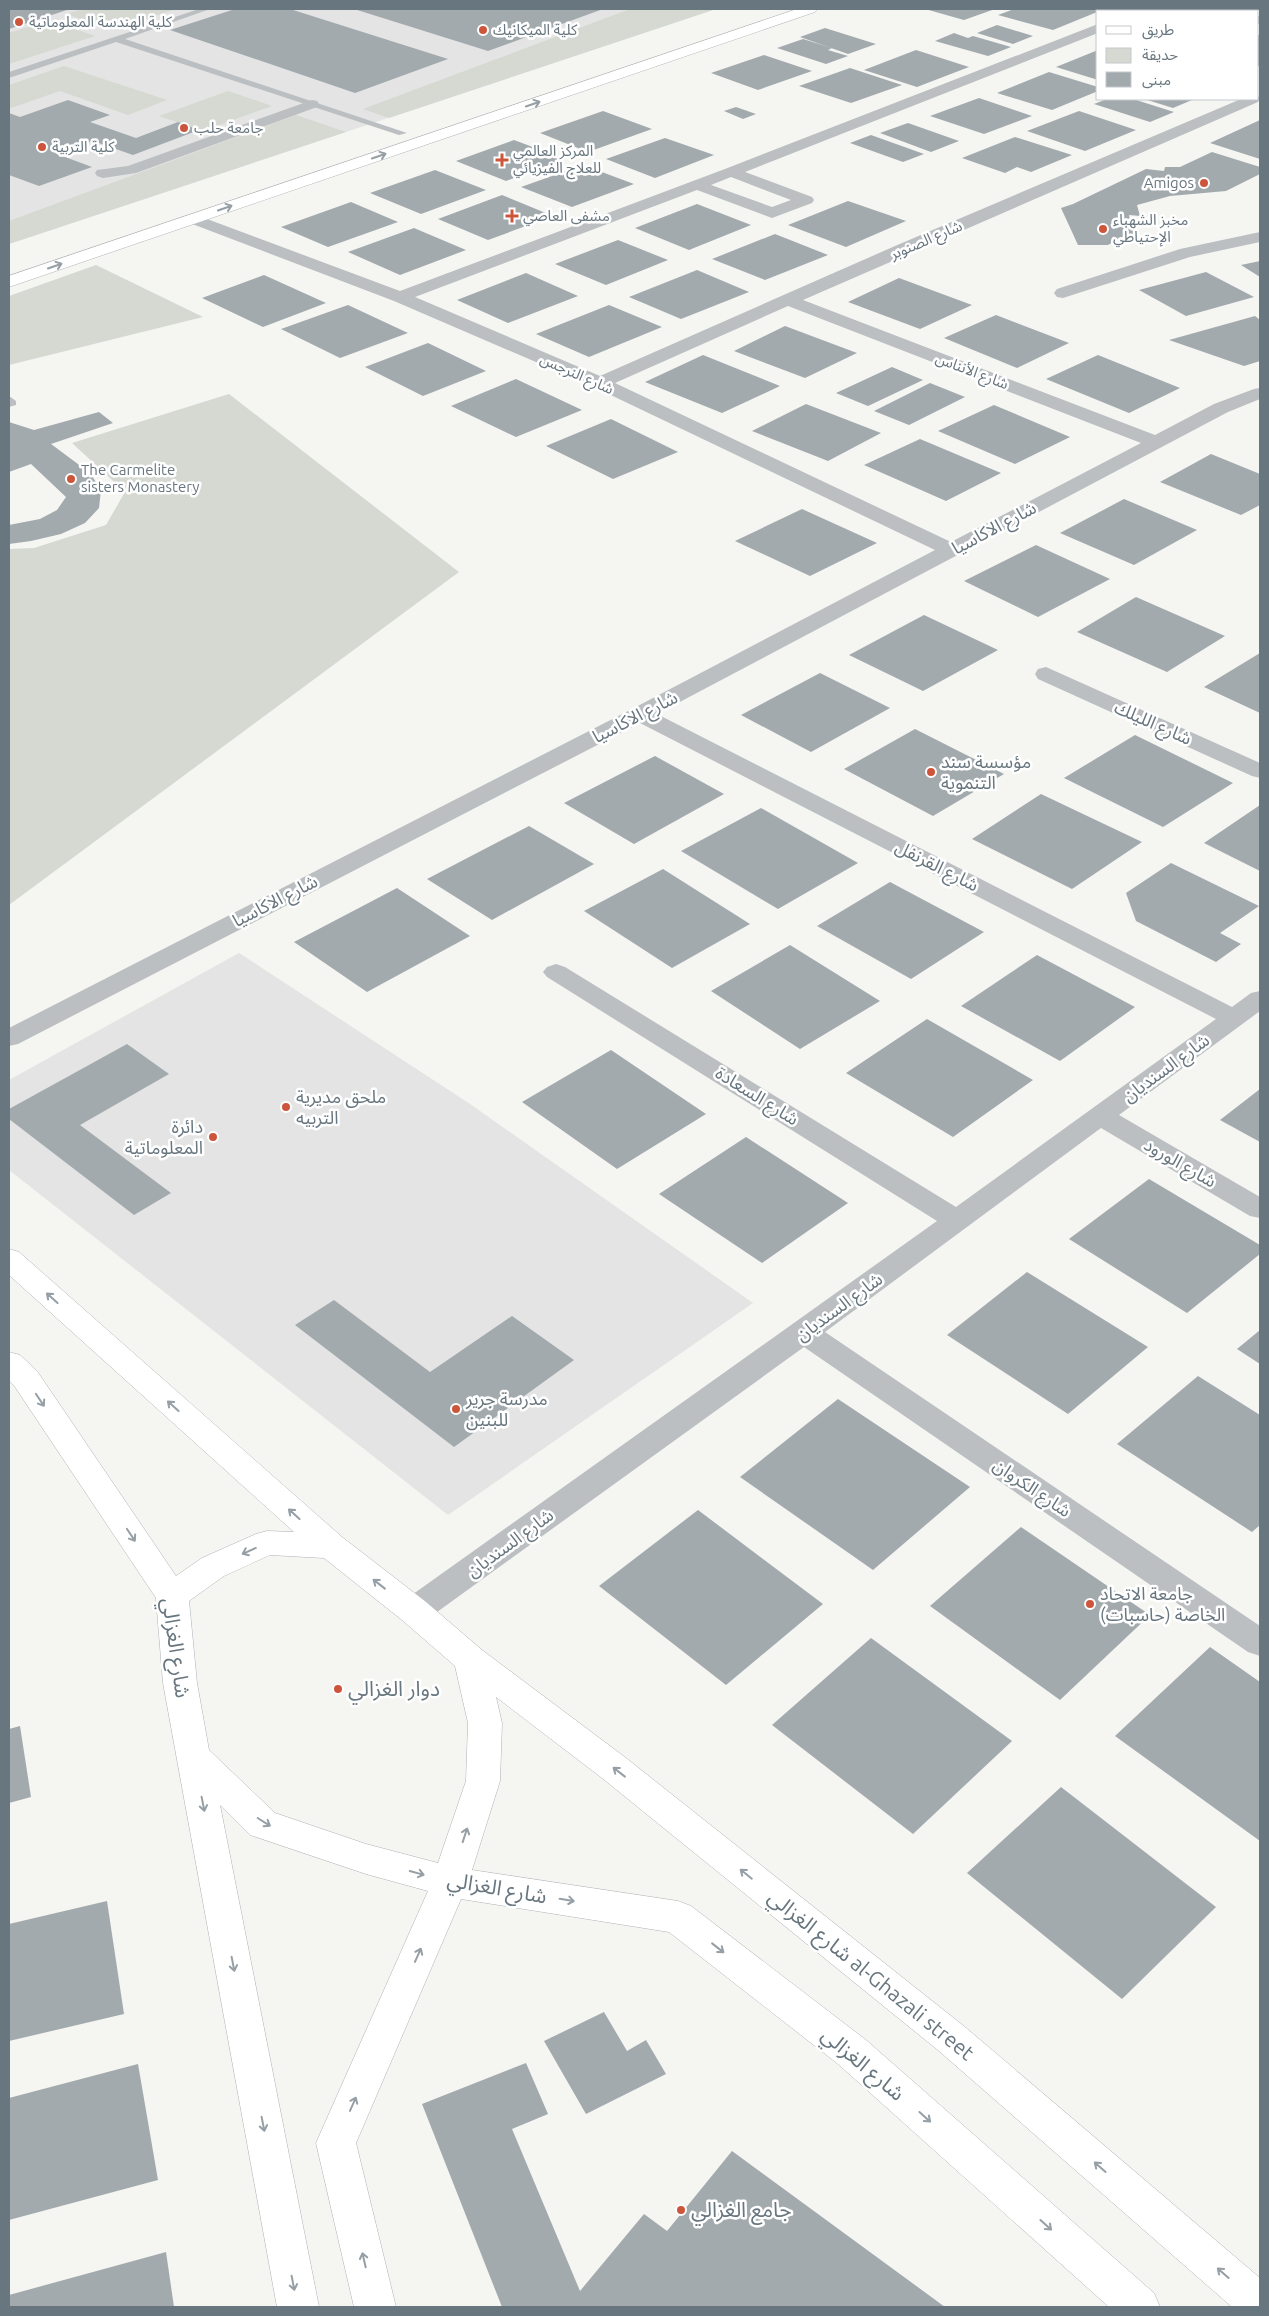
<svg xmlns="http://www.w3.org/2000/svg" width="1269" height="2316" font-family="Ubuntu,'Noto Sans Arabic',sans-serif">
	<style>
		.built { fill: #e3e4e3 }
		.green { fill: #d5d9d2 }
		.building { fill: #a3aaae }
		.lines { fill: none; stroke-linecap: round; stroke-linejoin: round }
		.secondary-casing { stroke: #adb3b6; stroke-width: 1 }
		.primary-casing { stroke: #afb3b6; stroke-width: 1 }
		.lane { fill: #bbbfc2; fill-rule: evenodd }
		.street { fill: #bbbfc2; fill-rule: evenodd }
		.secondary { fill: #fff; fill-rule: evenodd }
		.primary { fill: #fff; fill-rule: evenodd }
		.oneway { stroke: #959fa5 }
		.poi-dot { fill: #cd553b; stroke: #fff; stroke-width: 2 }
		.labels { text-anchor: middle; stroke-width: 5; stroke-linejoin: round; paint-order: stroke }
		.far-poi-label { font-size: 15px; fill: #68767f; stroke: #fff; text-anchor: start }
		.far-street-label { font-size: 15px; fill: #68767f; stroke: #fff }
		.street-label { font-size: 18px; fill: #68767f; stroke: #fff }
		.poi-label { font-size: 18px; fill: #68767f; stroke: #fff; text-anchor: start }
		.near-street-label { font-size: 21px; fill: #68767f; stroke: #fff }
		.near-poi-label { font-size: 21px; fill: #68767f; stroke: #fff; text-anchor: start }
	</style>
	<rect width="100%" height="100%" fill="#f5f5f2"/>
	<!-- built -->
	<g class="built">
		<polygon points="9,9 716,9 9,244"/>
		<polygon points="239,953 470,1104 753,1303 448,1515 9,1170 9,1080"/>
	</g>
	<!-- green -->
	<g class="green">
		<polygon points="83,9 176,9 113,30 66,14"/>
		<polygon points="630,9 716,9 389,118 363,109"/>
		<polygon points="49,20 95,36 9,64 9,33"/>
		<polygon points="64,66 167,100 128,115 60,91 11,108 9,107 9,85"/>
		<polygon points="228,91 272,106 203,131 159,116"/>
		<polygon points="296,115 346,132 9,244 9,221"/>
		<polygon points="96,265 203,317 9,365 9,296"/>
		<polygon points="229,394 459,572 9,905 9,549 34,548 106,525 125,492 72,443"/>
	</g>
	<!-- building -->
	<g class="building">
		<polygon points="9,9 70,9 9,29"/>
		<polygon points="235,9 290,9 448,59 355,93 170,30"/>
		<polygon points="354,9 603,9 488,51"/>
		<polygon points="925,9 995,9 964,20"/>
		<polygon points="1014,9 1099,9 1102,10 1053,30 998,15"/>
		<polygon points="997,25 1033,36 1013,44 977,33"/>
		<polygon points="825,28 876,44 848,54 800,37"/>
		<polygon points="954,33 968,38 973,36 1011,47 988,56 935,41"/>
		<polygon points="1258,35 1260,35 1260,67 1258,66"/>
		<polygon points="803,39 832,48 828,50 848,56 826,64 777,48"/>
		<polygon points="916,50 969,67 917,87 864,70"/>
		<polygon points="1098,50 1098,80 1056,67"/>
		<polygon points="764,55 812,71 758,90 711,73"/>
		<polygon points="850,68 902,85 851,103 799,86"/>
		<polygon points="1049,72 1098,87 1098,91 1052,110 997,93"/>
		<polygon points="979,98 1032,116 984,134 930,116"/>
		<polygon points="1107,99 1133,99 1174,112 1150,122 1094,104"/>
		<polygon points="1144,99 1188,99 1192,100 1173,108"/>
		<polygon points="68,100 110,115 90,122 136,138 178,122 199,130 133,155 93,141 57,154 92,167 39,186 9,175 9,113 20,117"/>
		<polygon points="736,107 756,114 743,119 724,111"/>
		<polygon points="603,111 652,129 588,152 540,133"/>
		<polygon points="1079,111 1136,130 1085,151 1027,131"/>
		<polygon points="1260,120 1260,159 1210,143"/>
		<polygon points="908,123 959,141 931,152 880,133"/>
		<polygon points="871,135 924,154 903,162 850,143"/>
		<polygon points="1015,137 1072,155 1031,172 1017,167 1005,173 962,158"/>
		<polygon points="665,138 714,155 655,178 606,159"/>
		<polygon points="514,140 565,159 506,181 456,161"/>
		<polygon points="1212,152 1260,167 1260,174 1226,191 1170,196 1137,205 1140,216 1129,215 1130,221 1134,222 1135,237 1121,237 1108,245 1078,245 1061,208 1073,204 1146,169 1164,171 1165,167 1180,167"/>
		<polygon points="583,165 634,184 572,207 521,187"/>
		<polygon points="435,170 486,190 421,214 370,193"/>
		<polygon points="502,195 553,216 488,240 438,219"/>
		<polygon points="848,201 906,221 846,247 788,225"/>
		<polygon points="351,202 398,222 328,247 281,227"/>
		<polygon points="697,204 751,225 689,250 635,228"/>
		<polygon points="414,228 466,250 400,275 348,252"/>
		<polygon points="775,234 828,255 765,280 712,259"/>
		<polygon points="618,240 668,260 606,285 555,264"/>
		<polygon points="1260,261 1260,277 1241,265"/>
		<polygon points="697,270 749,292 681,319 629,297"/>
		<polygon points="1206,272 1254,297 1186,316 1139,290"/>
		<polygon points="526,273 578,296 508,323 457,300"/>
		<polygon points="264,275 326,303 263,327 202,298"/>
		<polygon points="899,278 972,305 920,329 848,302"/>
		<polygon points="348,305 408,333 340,358 281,329"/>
		<polygon points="609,305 662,327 589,357 536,334"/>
		<polygon points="996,315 1069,343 1017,368 944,338"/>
		<polygon points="1255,316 1260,320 1260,361 1244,366 1169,340"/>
		<polygon points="785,326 857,353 805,378 734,351"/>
		<polygon points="428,343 486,371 423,396 365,367"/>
		<polygon points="703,355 780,386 722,413 645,382"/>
		<polygon points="1098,355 1180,388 1129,413 1046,379"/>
		<polygon points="892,367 923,380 868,406 836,393"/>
		<polygon points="516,379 582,410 516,437 451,406"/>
		<polygon points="930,383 965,397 909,425 874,411"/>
		<polygon points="806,404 881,433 828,461 752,431"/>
		<polygon points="994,405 1070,437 1015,464 938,431"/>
		<polygon points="99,412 113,423 51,444 90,473 101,490 99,508 85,523 61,534 31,541 9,544 9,525 40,519 57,510 66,497 31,464 9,472 9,422 34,430"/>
		<polygon points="611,419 678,452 613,479 546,446"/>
		<polygon points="920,439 1001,473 946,501 864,465"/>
		<polygon points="1211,454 1260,474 1260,505 1241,515 1160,482"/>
		<polygon points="1124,499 1197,530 1134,565 1060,533"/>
		<polygon points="802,509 877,543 810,576 735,541"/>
		<polygon points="1036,545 1110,579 1038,617 964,581"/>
		<polygon points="1136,597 1225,636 1167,672 1077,632"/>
		<polygon points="924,615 998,650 923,691 849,655"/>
		<polygon points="1260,653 1260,713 1204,687"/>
		<polygon points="820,673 890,708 811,752 741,715"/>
		<polygon points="915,729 1004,774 933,816 844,769"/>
		<polygon points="1135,735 1233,783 1163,827 1064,778"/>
		<polygon points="655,756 724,794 634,844 564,803"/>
		<polygon points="1041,794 1142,842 1072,889 972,839"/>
		<polygon points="1260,805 1260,871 1204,843"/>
		<polygon points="761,808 858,863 778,909 681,851"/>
		<polygon points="529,826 594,864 492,920 427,879"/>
		<polygon points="1171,863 1259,906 1220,933 1241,944 1216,962 1136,921 1126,893"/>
		<polygon points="663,869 750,924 672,968 584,911"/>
		<polygon points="890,882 984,932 911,979 817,926"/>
		<polygon points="397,888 470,936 367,992 294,942"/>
		<polygon points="790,945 880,1001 800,1049 711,991"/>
		<polygon points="1037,955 1135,1007 1060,1061 961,1006"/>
		<polygon points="927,1019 1033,1080 953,1137 846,1073"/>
		<polygon points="127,1044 169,1074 80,1125 171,1193 134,1215 9,1119 9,1109"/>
		<polygon points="611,1050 706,1114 617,1169 522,1102"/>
		<polygon points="1260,1089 1260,1142 1220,1120"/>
		<polygon points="746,1137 848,1203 762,1263 659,1194"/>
		<polygon points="1149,1179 1260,1245 1260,1254 1187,1313 1069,1239"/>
		<polygon points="1027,1272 1148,1347 1068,1414 947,1335"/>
		<polygon points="334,1300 430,1372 512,1316 574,1360 454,1447 295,1325"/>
		<polygon points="1260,1330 1260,1364 1237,1349"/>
		<polygon points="1198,1376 1260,1415 1260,1525 1252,1532 1117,1444"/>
		<polygon points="838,1399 970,1487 873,1570 740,1477"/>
		<polygon points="698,1510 823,1604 726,1685 599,1586"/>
		<polygon points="1021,1527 1150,1615 1060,1700 930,1606"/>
		<polygon points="871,1638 1012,1741 913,1834 772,1725"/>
		<polygon points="1210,1647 1260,1682 1260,1841 1115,1736"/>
		<polygon points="20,1726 31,1797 9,1803 9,1729"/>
		<polygon points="1061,1787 1216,1907 1122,1999 967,1873"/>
		<polygon points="107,1901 124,2014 9,2041 9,1924"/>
		<polygon points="604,2012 627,2051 646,2040 666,2074 586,2114 544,2041"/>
		<polygon points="526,2063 548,2114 512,2129 580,2291 644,2214 667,2231 732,2151 945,2307 502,2307 422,2104"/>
		<polygon points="138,2064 158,2180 9,2220 9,2098"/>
		<polygon points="166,2252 174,2307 9,2307 9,2295"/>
	</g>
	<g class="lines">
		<!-- secondary casing -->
		<g class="secondary-casing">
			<path id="secondary" d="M 9,1249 L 19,1252 L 342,1537 L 426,1602 L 482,1650 L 626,1758 L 965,2027 L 1260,2278 L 1260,2307 L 1232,2307 L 939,2051 L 602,1778 L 496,1697 L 502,1723 L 500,1781 L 472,1870 L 678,1901 L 691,1906 L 866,2040 L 1154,2293 L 1160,2307 L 1109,2307 L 838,2064 L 669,1932 L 461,1899 L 356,2143 L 396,2307 L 354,2307 L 316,2143 L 428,1891 L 366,1874 L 250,1835 L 220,1805 L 319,2307 L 277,2307 L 163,1683 L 156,1598 L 15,1387 L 9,1380 L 9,1352 L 20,1355 L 37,1371 L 176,1576 L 202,1558 L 256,1534 L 267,1531 L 294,1532 L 9,1275 ZM 270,1555 L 324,1558 L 402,1620 L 455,1666 L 468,1723 L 466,1781 L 438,1863 L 366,1844 L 275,1813 L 209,1750 L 197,1683 L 189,1601 L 224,1576 Z"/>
		</g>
		<!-- primary casing -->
		<g class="primary-casing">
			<polygon id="primary" points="797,9 817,9 815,12 9,287 9,276"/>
		</g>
		<!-- lane -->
		<g class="lane">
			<polygon points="199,9 210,9 125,39 407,133 399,135 116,42 9,78 9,72"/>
			<polygon points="9,396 16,401 16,405 9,407"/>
		</g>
		<!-- street -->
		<g class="street">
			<polygon points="1136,9 1155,9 1153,11 1134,11"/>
			<polygon points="1190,9 1216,9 1218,11 1192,11"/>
			<rect x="1258" y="16" width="2" height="8"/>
			<path d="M 1098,24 L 1098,33 L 745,172 L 812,197 L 814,200 L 812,203 L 772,218 L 697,190 L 415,297 L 600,376 L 895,246 L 1241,99 L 1258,99 L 1258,96 L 1260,99 L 1258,102 L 803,300 L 1155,435 L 1214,404 L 1254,389 L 1260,388 L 1260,399 L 1228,412 L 657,714 L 1232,1007 L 1251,993 L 1260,991 L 1260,1011 L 1119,1115 L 1260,1197 L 1260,1218 L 1250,1216 L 1101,1128 L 825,1332 L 1260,1626 L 1260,1656 L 1248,1652 L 804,1347 L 426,1620 L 414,1624 L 402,1620 L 398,1611 L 402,1602 L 937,1221 L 547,977 L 543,972 L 547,967 L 556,964 L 565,967 L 956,1207 L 1216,1019 L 640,723 L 18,1044 L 9,1046 L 9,1028 L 632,709 L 935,550 L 594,387 L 394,301 L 187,222 L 185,219 L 187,216 L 199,216 L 400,291 L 725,169 ZM 731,177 L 791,200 L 772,207 L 711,185 ZM 788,306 L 1141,443 L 951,542 L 615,383 Z"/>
			<polygon points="312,100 317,101 319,104 317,107 136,173 103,178 97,176 95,173 97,170 128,166"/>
			<polygon points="1260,232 1260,242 1190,257 1063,298 1057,297 1054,293 1057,289 1180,249"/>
			<polygon points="1046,667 1260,763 1260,778 1252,776 1038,679 1035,674 1038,669"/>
		</g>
		<!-- secondary -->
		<use href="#secondary" class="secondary"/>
		<!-- primary -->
		<use href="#primary" class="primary"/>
	</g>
	<!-- one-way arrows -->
	<defs><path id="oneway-shaft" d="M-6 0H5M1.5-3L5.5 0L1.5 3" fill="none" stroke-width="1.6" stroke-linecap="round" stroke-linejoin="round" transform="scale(1.25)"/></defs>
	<g class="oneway">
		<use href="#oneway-shaft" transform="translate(533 104) rotate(-19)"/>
		<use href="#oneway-shaft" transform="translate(379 156) rotate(-19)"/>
		<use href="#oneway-shaft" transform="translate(225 208) rotate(-19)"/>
		<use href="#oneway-shaft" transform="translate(55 266) rotate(-19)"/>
		<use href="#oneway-shaft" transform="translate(52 1298) rotate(-138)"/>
		<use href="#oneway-shaft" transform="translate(40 1400) rotate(56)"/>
		<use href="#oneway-shaft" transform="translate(173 1406) rotate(-138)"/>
		<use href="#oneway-shaft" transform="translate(294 1514) rotate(-138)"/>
		<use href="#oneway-shaft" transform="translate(131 1535) rotate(56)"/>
		<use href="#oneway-shaft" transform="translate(249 1551) rotate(156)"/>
		<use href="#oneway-shaft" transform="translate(379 1584) rotate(-142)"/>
		<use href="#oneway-shaft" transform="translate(619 1772) rotate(-142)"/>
		<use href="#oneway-shaft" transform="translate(203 1804) rotate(79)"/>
		<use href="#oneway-shaft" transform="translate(264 1822) rotate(32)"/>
		<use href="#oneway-shaft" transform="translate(465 1835) rotate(-72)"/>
		<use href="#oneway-shaft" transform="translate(417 1873) rotate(15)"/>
		<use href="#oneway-shaft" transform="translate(746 1874) rotate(-141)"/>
		<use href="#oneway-shaft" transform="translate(567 1900) rotate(9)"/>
		<use href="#oneway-shaft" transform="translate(718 1948) rotate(38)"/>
		<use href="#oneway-shaft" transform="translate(418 1955) rotate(-66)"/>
		<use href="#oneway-shaft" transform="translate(233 1964) rotate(79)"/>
		<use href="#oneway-shaft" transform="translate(353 2104) rotate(-66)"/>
		<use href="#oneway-shaft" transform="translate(925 2117) rotate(42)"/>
		<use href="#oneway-shaft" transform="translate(263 2124) rotate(79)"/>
		<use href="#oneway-shaft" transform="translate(1100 2167) rotate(-139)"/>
		<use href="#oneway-shaft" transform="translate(1046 2225) rotate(42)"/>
		<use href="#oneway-shaft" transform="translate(364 2260) rotate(-103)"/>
		<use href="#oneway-shaft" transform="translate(1223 2273) rotate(-139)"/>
		<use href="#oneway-shaft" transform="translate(293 2283) rotate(79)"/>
	</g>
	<!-- markers -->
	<g class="poi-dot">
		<circle cx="19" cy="22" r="5"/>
		<circle cx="483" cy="30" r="5"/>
		<circle cx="184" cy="128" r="5"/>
		<circle cx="42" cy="147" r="5"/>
		<path d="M499.5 152.5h5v5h5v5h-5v5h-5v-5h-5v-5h5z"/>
		<circle cx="1204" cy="183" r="5"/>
		<path d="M509.5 208.5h5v5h5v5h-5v5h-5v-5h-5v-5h5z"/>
		<circle cx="1103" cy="229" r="5"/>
		<circle cx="71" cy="479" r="5"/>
		<circle cx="931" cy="772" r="5"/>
		<circle cx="286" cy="1107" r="5"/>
		<circle cx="213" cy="1137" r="5"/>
		<circle cx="456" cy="1409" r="5"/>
		<circle cx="1090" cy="1604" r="5"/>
		<circle cx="338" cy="1689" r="5"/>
		<circle cx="681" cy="2210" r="5"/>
	</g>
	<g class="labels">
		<!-- far-poi labels -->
		<g class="far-poi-label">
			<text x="29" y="27">كلية الهندسة المعلوماتية</text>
			<text x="493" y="35">كلية الميكانيك</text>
			<text x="194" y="133">جامعة حلب</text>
			<text x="52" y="152">كلية التربية</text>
			<text x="513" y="156">المركز العالمي<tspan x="513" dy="17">للعلاج الفيزيائي</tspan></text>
			<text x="1194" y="188" text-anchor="end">Amigos</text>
			<text x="523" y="221">مشفى العاصي</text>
			<text x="1113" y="225">مخبز الشهباء<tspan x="1113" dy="17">الإحتياطي</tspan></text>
			<text x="81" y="475">The Carmelite<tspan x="81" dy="17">sisters Monastery</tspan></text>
		</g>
		<!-- far-street labels -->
		<g class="far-street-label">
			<text transform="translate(926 240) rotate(-23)" y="5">شارع الصنوبر</text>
			<text transform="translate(972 371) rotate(21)" y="5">شارع الأنناس</text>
			<text transform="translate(577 374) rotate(24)" y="5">شارع النرجس</text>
		</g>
		<!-- street labels -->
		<g class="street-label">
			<text transform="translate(994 528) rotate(-28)" y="6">شارع الاكاسيا</text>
			<text transform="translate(635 717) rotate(-27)" y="6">شارع الاكاسيا</text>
			<text transform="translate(1153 723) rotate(24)" y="6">شارع الليلك</text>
			<text transform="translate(937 866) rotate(27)" y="6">شارع القرنفل</text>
			<text transform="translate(275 901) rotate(-27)" y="6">شارع الاكاسيا</text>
			<text transform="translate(1166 1068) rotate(-36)" y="6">شارع السنديان</text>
			<text transform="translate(757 1096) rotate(32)" y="6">شارع السعادة</text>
			<text transform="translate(1180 1163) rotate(30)" y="6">شارع الورود</text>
			<text transform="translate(839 1307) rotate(-36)" y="6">شارع السنديان</text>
			<text transform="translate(1032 1488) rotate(34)" y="6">شارع الكروان</text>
			<text transform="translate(510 1543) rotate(-36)" y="6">شارع السنديان</text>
		</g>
		<!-- poi labels -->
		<g class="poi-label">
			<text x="941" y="768">مؤسسة سند<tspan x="941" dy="21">التنموية</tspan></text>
			<text x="296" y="1103">ملحق مديرية<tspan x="296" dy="21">التربيه</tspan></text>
			<text x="203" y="1133" text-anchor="end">دائرة<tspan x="203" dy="21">المعلوماتية</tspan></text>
			<text x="466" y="1405">مدرسة جرير<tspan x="466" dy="21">للبنين</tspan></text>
			<text x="1100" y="1600">جامعة الاتحاد<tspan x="1100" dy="21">الخاصة (حاسبات)</tspan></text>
		</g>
		<!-- near-street labels -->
		<g class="near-street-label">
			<text transform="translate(176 1648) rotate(82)" y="7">شارع الغزالي</text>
			<text transform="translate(497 1888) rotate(10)" y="7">شارع الغزالي</text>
			<text transform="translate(871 1975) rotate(39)" y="7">شارع الغزالي al-Ghazali street</text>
			<text transform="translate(863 2064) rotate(40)" y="7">شارع الغزالي</text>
		</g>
		<!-- near-poi labels -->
		<g class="near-poi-label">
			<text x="348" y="1696">دوار الغزالي</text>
			<text x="691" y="2217">جامع الغزالي</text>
		</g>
	</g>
	<!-- border -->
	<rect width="1269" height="2316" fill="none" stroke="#68767f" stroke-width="20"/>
	<!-- legend -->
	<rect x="1096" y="10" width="162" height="90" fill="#ffffff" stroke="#c3c8cc"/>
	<rect x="1106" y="26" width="25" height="8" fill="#ffffff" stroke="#c3c8cc"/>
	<text x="1142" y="35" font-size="15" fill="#68767f">طريق</text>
	<rect x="1106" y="48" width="25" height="15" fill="#d5d9d2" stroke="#c3c8cc"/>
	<text x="1142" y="60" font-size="15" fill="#68767f">حديقة</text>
	<rect x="1106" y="72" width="25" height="15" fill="#a3aaae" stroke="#c3c8cc"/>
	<text x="1142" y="85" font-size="15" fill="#68767f">مبنى</text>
</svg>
